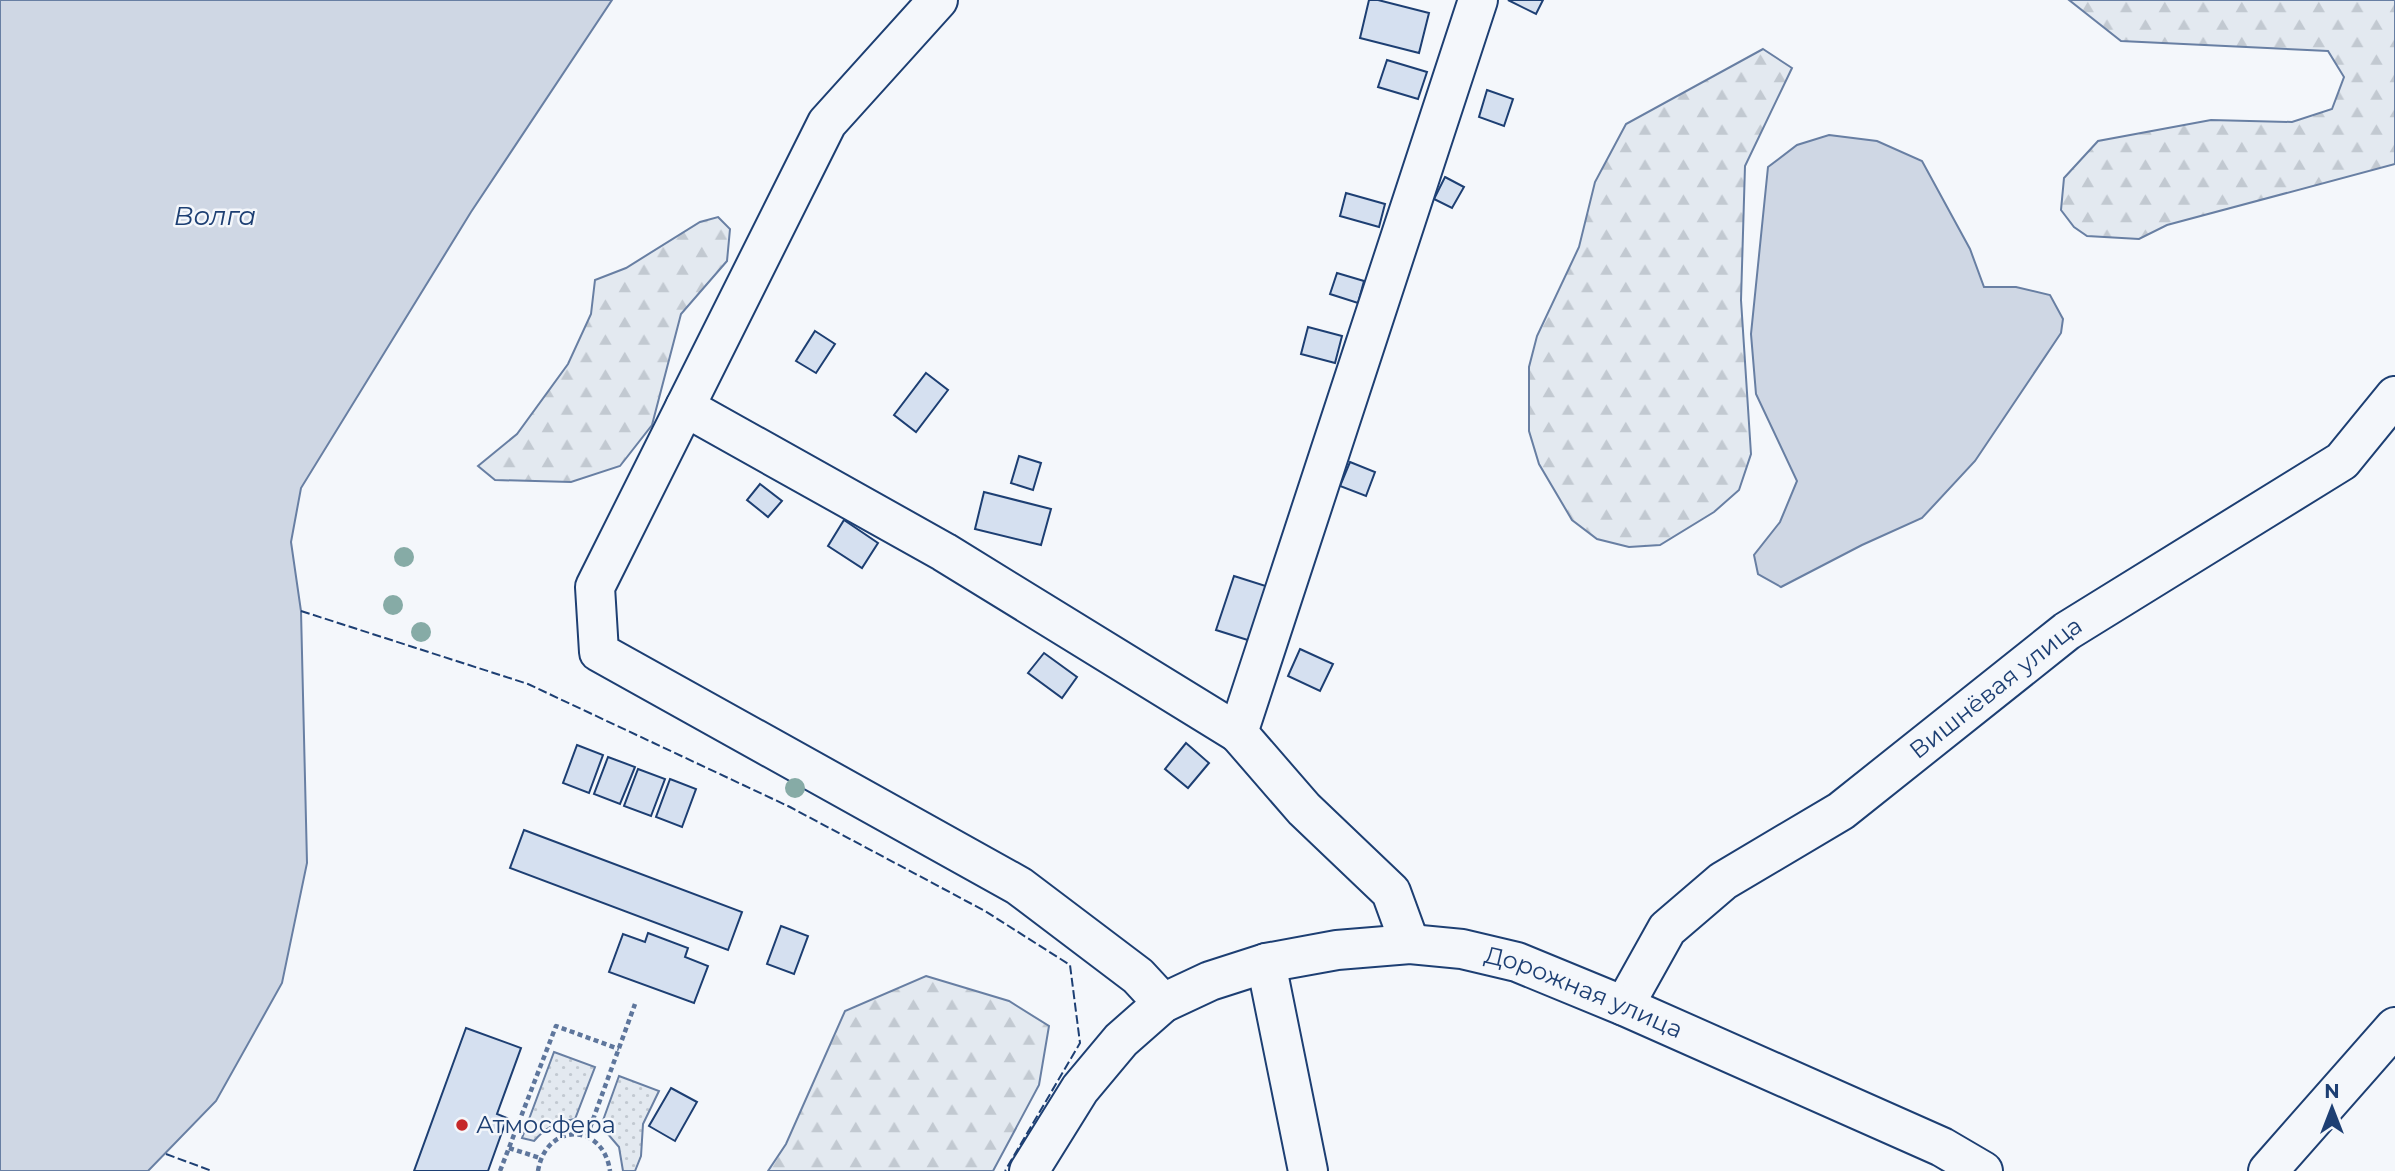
<svg xmlns="http://www.w3.org/2000/svg" width="2395" height="1171" font-family="Montserrat,sans-serif">
	<style>
		.grass { fill: url(#grass-dots); stroke: #687fa3; stroke-width: 2 }
		.forest { fill: url(#forest-firs); stroke: #687fa3; stroke-width: 2 }
		.water { fill: #cfd7e4; stroke: #687fa3; stroke-width: 2 }
		.building { fill: #d5e0f0; stroke: #1d3f73; stroke-width: 2 }
		.lines { fill: none; stroke-linecap: round; stroke-linejoin: round }
		.minor-casing { stroke: #1d3f73; stroke-width: 42 }
		.path { stroke: #5e769c; stroke-width: 4.5; stroke-dasharray: 5 3.5; stroke-linecap: butt }
		.minor { stroke: #f4f7fb; stroke-width: 38 }
		.fence { stroke: #1d3f73; stroke-width: 2; stroke-dasharray: 9 3.5; stroke-linecap: butt }
		.tree { fill: #86aba6 }
		.poi-dot { fill: #c62828; stroke: #f4f7fb; stroke-width: 2.5 }
		.labels { text-anchor: middle; stroke-width: 5; stroke-linejoin: round; paint-order: stroke }
		.street-label { font-size: 24px; fill: #1d3f73; stroke: #f4f7fb }
		.poi-label { font-size: 24px; fill: #1d3f73; stroke: #f4f7fb; text-anchor: start }
		.water-label { font-size: 26px; font-style: italic; fill: #1d3f73; stroke: #f4f7fb }
	</style>
	<defs>
		<pattern id="grass-dots" width="8" height="8" patternUnits="userSpaceOnUse" patternTransform="scale(1.75)"><rect width="8" height="8" fill="#e3e9f0"/><path d="M2 2h.1M6 6h.1" fill="none" stroke="#c2c9d1" stroke-width="1.8" stroke-linecap="round"/></pattern>
		<pattern id="forest-firs" width="22" height="20" patternUnits="userSpaceOnUse" patternTransform="scale(1.75)"><rect width="22" height="20" fill="#e3e9f0"/><path d="M5 1l3.5 6h-7zM16 11l3.5 6h-7z" fill="#c2c9d1"/></pattern>
	</defs>
	<rect width="100%" height="100%" fill="#f4f7fb"/>
	<!-- grass -->
	<g class="grass">
		<path d="M 554,1052 L 595,1067 L 575,1119 C 557,1122 546,1127 534,1141 L 522,1138 Z"/>
		<polygon points="619,1076 659,1091 643,1124 641,1156 635,1171 623,1171 619,1147 601,1126"/>
	</g>
	<!-- forest -->
	<g class="forest">
		<polygon points="2069,0 2395,0 2395,164 2167,225 2139,239 2087,236 2074,227 2061,210 2064,178 2098,141 2211,120 2292,122 2332,109 2344,77 2328,51 2121,41"/>
		<polygon points="1763,49 1792,68 1745,166 1741,300 1751,454 1739,490 1714,512 1660,545 1629,547 1597,539 1572,520 1539,464 1529,431 1529,367 1537,336 1579,247 1595,182 1626,124"/>
		<polygon points="718,217 730,229 727,261 681,314 652,425 620,466 571,482 495,480 478,466 517,434 568,364 591,314 595,280 626,268 700,222"/>
		<polygon points="926,976 1009,1001 1049,1026 1039,1085 993,1171 768,1171 786,1144 845,1011"/>
	</g>
	<!-- water -->
	<g class="water">
		<polygon points="0,0 612,0 471,212 301,488 291,542 301,611 307,863 282,983 216,1101 148,1171 0,1171"/>
		<polygon points="1829,135 1877,141 1922,161 1970,249 1984,287 2016,287 2050,295 2063,319 2061,333 1975,461 1922,518 1862,545 1781,587 1758,574 1754,555 1780,522 1797,481 1756,394 1751,334 1768,167 1797,145"/>
	</g>
	<!-- building -->
	<g class="building">
		<polygon points="1369,0 1378,0 1429,13 1419,53 1360,38"/>
		<polygon points="1508,0 1543,0 1536,14"/>
		<polygon points="1387,60 1427,72 1418,99 1378,87"/>
		<polygon points="1487,90 1513,99 1504,126 1479,117"/>
		<polygon points="1445,177 1464,187 1452,208 1434,199"/>
		<polygon points="1346,193 1385,204 1379,227 1340,216"/>
		<polygon points="1337,273 1364,281 1358,303 1330,294"/>
		<polygon points="1308,327 1342,336 1335,363 1301,354"/>
		<polygon points="815,331 835,344 816,373 796,361"/>
		<polygon points="926,373 948,390 916,432 894,415"/>
		<polygon points="1019,456 1041,463 1033,490 1011,483"/>
		<polygon points="1350,462 1375,472 1366,496 1340,486"/>
		<polygon points="760,484 782,501 768,517 747,500"/>
		<polygon points="984,492 1051,509 1041,545 975,529"/>
		<polygon points="844,520 878,543 862,568 828,546"/>
		<polygon points="1234,576 1272,588 1254,642 1216,630"/>
		<polygon points="1300,649 1333,664 1320,691 1288,676"/>
		<polygon points="1044,653 1077,677 1062,698 1028,673"/>
		<polygon points="1186,743 1209,763 1188,788 1165,769"/>
		<polygon points="577,745 603,755 589,793 563,783"/>
		<polygon points="608,757 635,767 620,804 594,794"/>
		<polygon points="638,769 665,779 651,816 624,806"/>
		<polygon points="670,779 696,789 682,827 656,817"/>
		<polygon points="524,830 742,912 728,950 510,868"/>
		<polygon points="781,926 808,936 794,974 767,964"/>
		<polygon points="648,933 688,948 685,957 708,966 694,1003 609,972 623,934 645,942"/>
		<polygon points="466,1028 521,1048 497,1114 507,1118 488,1171 414,1171"/>
		<polygon points="671,1088 697,1102 675,1141 649,1126"/>
	</g>
	<g class="lines">
		<!-- minor casing -->
		<g class="minor-casing">
			<g id="minor">
				<polyline points="938,0 827,123 595,587 599,652 1019,886 1138,976 1163,1003"/>
				<polyline points="685,407 944,552 1238,733"/>
				<polyline points="1410,944 1391,892 1304,809 1238,733 1478,0"/>
				<polyline points="1266,963 1308,1171"/>
				<path id="s1" d="M 1624,1006 L 1667,929 L 1723,881 L 1841,811 L 2067,631 L 2342,461 L 2395,396"/>
				<path id="s2" d="M 1029,1171 L 1080,1089 L 1121,1040 L 1163,1003 L 1210,981 L 1266,963 L 1337,950 L 1410,944 L 1462,949 L 1517,962 L 1624,1006 L 1942,1147 L 1983,1171"/>
				<polyline points="2268,1171 2395,1027"/>
			</g>
		</g>
		<!-- path -->
		<g class="path">
			<polyline points="587,1136 635,1004"/>
			<polyline points="509,1148 540,1158"/>
			<polyline points="500,1171 556,1026 619,1049"/>
			<path d="M 538,1171 C 546,1122 603,1122 610,1171"/>
		</g>
		<!-- minor -->
		<use href="#minor" class="minor"/>
		<!-- fence -->
		<g class="fence">
			<polyline points="301,611 528,684 790,807 985,911 1070,965 1080,1043 1005,1171"/>
			<polyline points="166,1154 212,1171"/>
		</g>
	</g>
	<!-- trees -->
	<g class="tree">
		<circle cx="404" cy="557" r="10"/>
		<circle cx="393" cy="605" r="10"/>
		<circle cx="421" cy="632" r="10"/>
		<circle cx="795" cy="788" r="10"/>
	</g>
	<!-- markers -->
	<circle class="poi-dot" cx="462" cy="1125" r="7"/>
	<g class="labels">
		<!-- street labels -->
		<g class="street-label">
			<text dy="8" stroke="none"><textPath href="#s1" startOffset="497">Вишнёвая улица</textPath></text>
			<text dy="8" stroke="none"><textPath href="#s2" startOffset="654">Дорожная улица</textPath></text>
		</g>
		<!-- poi labels -->
		<g class="poi-label">
			<text x="476" y="1133">Атмосфера</text>
		</g>
		<!-- water labels -->
		<g class="water-label">
			<text x="215" y="225">Волга</text>
		</g>
	</g>
	<!-- north arrow -->
	<g transform="translate(2332 1108)" stroke="#f4f7fb" stroke-width="5" paint-order="stroke">
	<path d="M0-5L12 26L0 18L-12 26Z" fill="#1d3f73"/>
	<text y="-10" font-size="19" font-weight="bold" text-anchor="middle" fill="#1d3f73">N</text>
	</g>
</svg>
